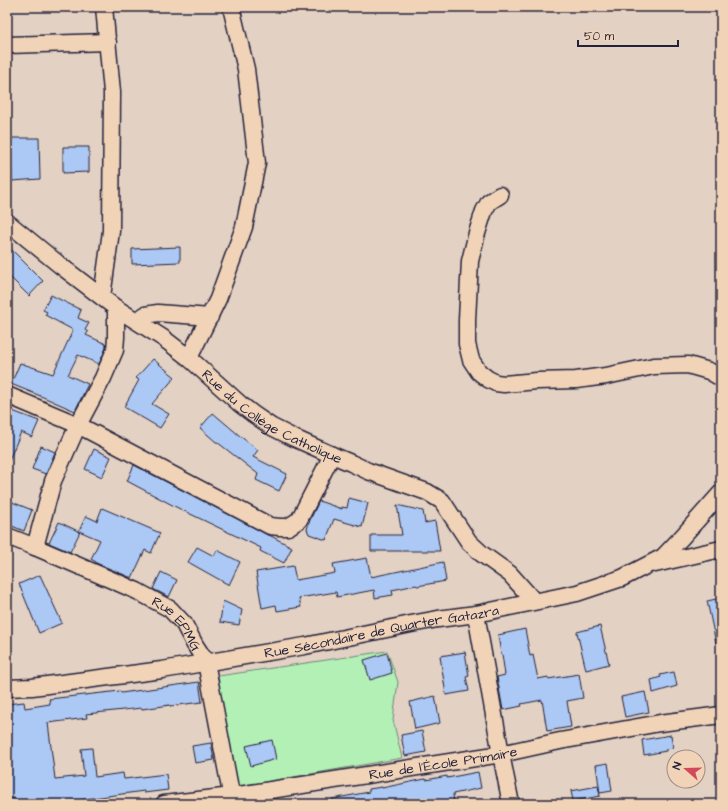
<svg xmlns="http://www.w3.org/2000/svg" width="728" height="811" font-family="'Architects Daughter',sans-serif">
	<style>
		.green { fill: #b3f0b6; stroke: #6a8978 }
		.building { fill: #acc8f4; stroke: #22223b }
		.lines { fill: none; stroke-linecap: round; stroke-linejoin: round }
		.minor-casing { stroke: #22223b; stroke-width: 19 }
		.minor { stroke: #f1d3b8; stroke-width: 16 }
		.labels { text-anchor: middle; stroke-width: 3.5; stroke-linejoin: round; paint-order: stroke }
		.street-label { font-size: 14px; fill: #22223b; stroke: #f1d3b8 }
	</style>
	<rect width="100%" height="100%" fill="#e3d1c4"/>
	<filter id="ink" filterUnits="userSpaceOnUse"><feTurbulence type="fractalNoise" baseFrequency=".025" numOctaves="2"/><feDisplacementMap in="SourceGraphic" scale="8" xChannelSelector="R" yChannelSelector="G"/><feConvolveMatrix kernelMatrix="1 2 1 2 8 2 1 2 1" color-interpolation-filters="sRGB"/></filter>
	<g filter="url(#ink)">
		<!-- green -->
		<polygon class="green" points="387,651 398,682 393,720 402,758 236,787 212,677"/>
		<!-- building -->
		<g class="building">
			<polygon points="11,138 39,138 40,179 12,181"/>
			<polygon points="63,147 89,147 89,172 63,173"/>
			<polygon points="7,245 43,281 29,296 7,274"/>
			<polygon points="180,247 180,262 132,264 132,249"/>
			<polygon points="51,295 81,310 78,318 89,323 85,330 88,332 86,335 106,344 106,348 99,364 78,355 68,375 88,384 75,411 43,397 11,384 20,363 53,374 73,330 45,315 47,312 43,310"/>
			<polygon points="153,359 175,377 152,404 169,414 160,428 124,407 139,380 136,378"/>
			<polygon points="7,409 39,421 32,437 21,432 7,465"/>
			<polygon points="213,413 240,436 258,450 253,457 287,474 279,491 256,480 258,474 217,442 216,442 200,428"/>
			<polygon points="41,446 55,452 46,474 32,469"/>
			<polygon points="94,449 111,457 102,477 85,469"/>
			<polygon points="134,465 266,534 271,536 292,547 284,563 260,551 261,548 178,508 127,481"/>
			<polygon points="349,498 368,503 362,527 334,519 326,540 309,534 307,529 310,520 319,501 342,509 342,507 347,508"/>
			<polygon points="7,500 32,510 24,531 7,524"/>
			<polygon points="397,505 423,511 425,523 435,521 440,551 371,551 371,535 402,535"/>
			<polygon points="102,508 160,533 151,553 145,550 132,578 96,563 96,562 91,559 100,540 79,531 86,516 97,521"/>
			<polygon points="59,522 80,532 70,552 49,543"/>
			<polygon points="197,547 214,556 217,550 240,562 229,585 188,562"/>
			<polygon points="367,558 371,577 443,562 446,581 417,586 416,585 392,590 393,595 375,598 374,590 337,597 336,592 299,598 301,607 277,611 276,605 262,608 256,572 293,566 296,580 335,573 333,564"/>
			<polygon points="161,572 177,580 169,597 153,589"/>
			<polygon points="40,575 62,623 39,633 19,584"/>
			<polygon points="721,598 721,643 716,643 707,601"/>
			<polygon points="223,601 242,610 239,625 220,622"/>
			<polygon points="600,626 609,664 586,670 577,632"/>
			<polygon points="525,629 530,656 533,655 538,679 548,677 548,679 579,674 583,698 567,701 571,727 547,731 542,700 521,704 522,706 503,710 497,677 505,675 502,654 501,654 498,635"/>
			<polygon points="465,652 469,676 466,677 469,691 446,695 440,656"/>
			<polygon points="387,653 392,673 370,680 364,660"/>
			<polygon points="674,672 677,686 653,693 651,680 661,677 660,675"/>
			<polygon points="199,682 202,702 170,706 170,705 142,709 142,708 86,714 87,718 48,723 55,779 84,776 81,749 92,748 95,777 123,773 124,779 166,774 168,790 144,793 144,791 49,804 16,804 15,798 7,799 7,735 11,735 7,704 24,702 25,708 50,704 49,699 120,691 121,693"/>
			<polygon points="645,692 649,712 625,717 621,697"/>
			<polygon points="435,696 440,723 415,729 410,702"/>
			<polygon points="422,731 426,752 405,756 401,735"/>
			<polygon points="671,735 673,748 666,749 666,751 644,755 642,740"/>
			<polygon points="272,740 276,759 251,766 246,746"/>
			<polygon points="211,743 214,760 195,763 192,746"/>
			<polygon points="608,763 612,791 600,793 596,765"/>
			<polygon points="478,772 481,788 453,794 454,804 333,804 332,799 369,792 369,789 382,787 382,788 425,779 426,780 447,776 447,778"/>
			<polygon points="598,786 600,796 573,801 571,791"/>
		</g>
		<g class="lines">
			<!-- minor casing -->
			<g class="minor-casing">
				<g id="minor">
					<polyline points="7,45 108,42"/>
					<polyline points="500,195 489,202 484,211 477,233 470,261 467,320 467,344 471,360 479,372 488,379 496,383 504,384 537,381 576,380 606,376 654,366 688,365 709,371 721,378"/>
					<path id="s1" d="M 7,222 L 61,266 L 116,308 L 163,338 L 189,358 L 240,404 L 253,414 L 272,427 L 294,438 L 332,455 L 351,463 L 368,471 L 427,492 L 442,501 L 469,542 L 482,554 L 510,574 L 534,601"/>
					<polyline points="102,297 111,231 112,92 104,7"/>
					<polyline points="137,321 145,315 158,313 210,317"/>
					<polyline points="189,358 218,299 244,227 257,163 246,69 231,7"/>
					<polyline points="7,395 78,425 270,526 280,527 288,527 299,520 332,455"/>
					<path id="s2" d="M 7,536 L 35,547 L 114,581 L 137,591 L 170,609 L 184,624 L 195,645 L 206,662 L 233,804"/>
					<polyline points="35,547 53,481 78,425 103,378 115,350 116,337 116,308"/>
					<polyline points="655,564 721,549"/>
					<polyline points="476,614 501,754 511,804"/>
					<path id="s3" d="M 7,688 L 32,687 L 162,670 L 305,646 L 411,624 L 438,619 L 476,614 L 577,593 L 622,578 L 663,557 L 682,537 L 721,493"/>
					<path id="s4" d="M 164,804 L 232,796 L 501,754 L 560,741 L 660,723 L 721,715"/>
				</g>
			</g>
			<!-- minor -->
			<use href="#minor" class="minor"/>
		</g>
	</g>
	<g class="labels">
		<!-- street labels -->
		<g class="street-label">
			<text dy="5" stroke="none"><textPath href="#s1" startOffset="330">Rue du Collège Catholique</textPath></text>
			<text dy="5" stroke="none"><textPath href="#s2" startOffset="194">Rue EPMG</textPath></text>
			<text dy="5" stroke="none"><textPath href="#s3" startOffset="379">Rue Sécondaire de Quarter Gatazra</textPath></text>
			<text dy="5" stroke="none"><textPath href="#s4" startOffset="282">Rue de l'École Primaire</textPath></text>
		</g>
	</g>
	<!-- margin -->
	<rect width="728" height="811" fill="none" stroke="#f1d3b8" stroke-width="24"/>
	<rect x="12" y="12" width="704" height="787" fill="none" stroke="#22223b" stroke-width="1.5" filter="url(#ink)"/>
	<!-- north arrow -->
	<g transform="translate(686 769) rotate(290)"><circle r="19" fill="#f1d3b8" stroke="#9e8c86"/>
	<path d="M0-3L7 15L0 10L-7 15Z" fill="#d1495b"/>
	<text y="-6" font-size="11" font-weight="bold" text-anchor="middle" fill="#22223b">N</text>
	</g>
	<!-- scale -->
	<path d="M578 40v6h100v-6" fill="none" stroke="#22223b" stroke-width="2"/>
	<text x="584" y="40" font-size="12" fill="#22223b" stroke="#f1d3b8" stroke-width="3" paint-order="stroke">50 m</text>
</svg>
